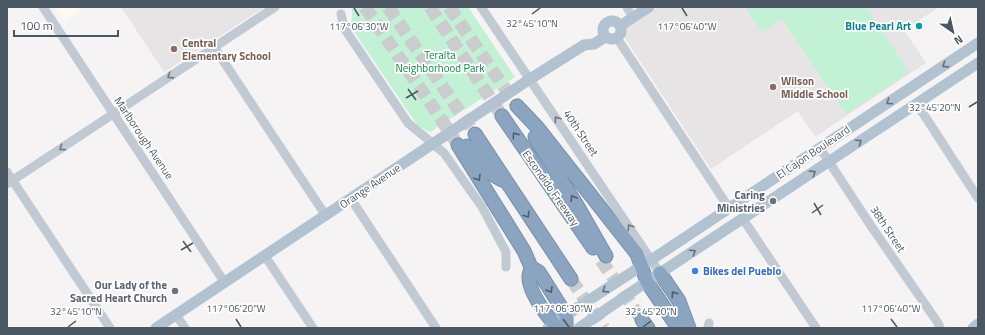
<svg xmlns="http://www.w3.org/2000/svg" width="985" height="335" font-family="'Titillium Web',sans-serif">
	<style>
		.commercial { fill: #fdf9ef }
		.education { fill: #e6e4e5 }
		.green { fill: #c3f1d5 }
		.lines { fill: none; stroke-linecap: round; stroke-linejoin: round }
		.highway-tunnel { stroke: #caccce; stroke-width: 13; stroke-dasharray: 13 6; stroke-linecap: butt }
		.highway-casing { stroke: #7690ad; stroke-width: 15 }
		.minor { stroke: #c1cad2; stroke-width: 9 }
		.major { stroke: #b3c2d1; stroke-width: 11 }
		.highway { stroke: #8ba5c1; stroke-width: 13 }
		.oneway { stroke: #64717d }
		.oneway2 { stroke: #6e7983 }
		.oneway3 { stroke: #505e6b }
		.ticks { fill: none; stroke: #4a5661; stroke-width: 1.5 }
		.culture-dot { fill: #0f9aa8; stroke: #fff; stroke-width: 1.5 }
		.education-dot { fill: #8d6e63; stroke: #fff; stroke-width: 1.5 }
		.worship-dot { fill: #6b7280; stroke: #fff; stroke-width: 1.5 }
		.shop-dot { fill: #3f7fe0; stroke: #fff; stroke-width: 1.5 }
		.labels { text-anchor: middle; stroke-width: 3.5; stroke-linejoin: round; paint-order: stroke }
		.culture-label { font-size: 11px; font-weight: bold; fill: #0d838f; stroke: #fff; text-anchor: end }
		.education-label { font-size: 11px; font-weight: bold; fill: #785e54; stroke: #fff; text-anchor: start }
		.park-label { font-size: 11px; fill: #17864f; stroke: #fff }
		.street-label { font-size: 11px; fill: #4a5661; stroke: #fff }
		.worship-label { font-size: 11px; font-weight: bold; fill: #5b616d; stroke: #fff; text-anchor: end }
		.shop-label { font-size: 11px; font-weight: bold; fill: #366cbe; stroke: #fff; text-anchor: start }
		.ticks-label { font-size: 10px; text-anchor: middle; fill: #4a5661; stroke: #fff; stroke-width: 3.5; stroke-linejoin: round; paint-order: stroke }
	</style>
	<rect width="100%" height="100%" fill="#f5f3f3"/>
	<!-- commercial -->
	<polygon class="commercial" points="55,7 86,7 64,21"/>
	<!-- education -->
	<g class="education">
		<polygon points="121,7 265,7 164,72"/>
		<polygon points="658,7 939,7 904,30 926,63 815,137 798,111 711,169 621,32"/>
	</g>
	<!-- green -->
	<g class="green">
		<path d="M 351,7 L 468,7 L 515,77 L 430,132 L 418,126 L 353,30 C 348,22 355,15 351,7 Z"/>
		<polygon points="745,7 866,7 909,72 846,114 782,19 762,32"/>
	</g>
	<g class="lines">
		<!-- highway-tunnel -->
		<g class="highway-tunnel">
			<polyline points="365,7 443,122 458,145"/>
			<polyline points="388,7 475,134"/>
			<polyline points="430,7 502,116"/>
			<polyline points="449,7 517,106"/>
			<polyline points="601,260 642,320"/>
			<polyline points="571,279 604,328"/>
		</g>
		<!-- highway casing -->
		<g class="highway-casing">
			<g id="highway">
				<polyline points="517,106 537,127 637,254 647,282 678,328"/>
				<polyline points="502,116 593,248"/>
				<polyline points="475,134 571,279"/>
				<polyline points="535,137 578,207 606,256"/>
				<polyline points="458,145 524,251 531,267 539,272 566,315 566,328"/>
				<polyline points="467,146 485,170 502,180"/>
				<path d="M 531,267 C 531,270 529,273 529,276 C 528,291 545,313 554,324"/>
				<polyline points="660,273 679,301 689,328"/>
				<polyline points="642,320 648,328"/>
			</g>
		</g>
		<!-- minor -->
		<g class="minor">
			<polyline points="43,7 225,283"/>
			<polyline points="481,7 660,273"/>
			<polyline points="627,7 629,11"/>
			<polyline points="341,14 344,28 408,123 444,153 482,207 506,252 506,267"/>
			<polyline points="617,38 729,208"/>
			<polyline points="214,47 326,216"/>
			<polyline points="917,104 978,198"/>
			<polyline points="820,148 871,226 938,323 940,328"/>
			<polyline points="7,172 110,328"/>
			<polyline points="7,184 275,7"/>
			<polyline points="351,199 436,328"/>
			<polyline points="743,219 816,328"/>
			<polyline points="265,256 313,328"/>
			<polyline points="176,315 185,328"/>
			<polyline points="708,328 709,323"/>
		</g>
		<!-- major -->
		<g class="major">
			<circle cx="612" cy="30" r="9"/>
			<polyline points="620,26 649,7"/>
			<polyline points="156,328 530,79 584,45 594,44 605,37"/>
			<polyline points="548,328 580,306 660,254 978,43"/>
			<polyline points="579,328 639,287 978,63"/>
			<polyline points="973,328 978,324"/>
		</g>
		<!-- highway -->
		<use href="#highway" class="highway"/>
	</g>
	<!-- one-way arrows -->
	<defs><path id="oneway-chevron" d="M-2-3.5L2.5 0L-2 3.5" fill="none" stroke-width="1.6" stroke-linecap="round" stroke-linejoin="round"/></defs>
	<g class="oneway">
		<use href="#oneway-chevron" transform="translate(945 65) rotate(147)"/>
		<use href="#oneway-chevron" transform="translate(889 102) rotate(146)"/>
		<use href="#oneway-chevron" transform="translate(859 142) rotate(-34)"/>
		<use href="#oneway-chevron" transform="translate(813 173) rotate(-33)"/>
		<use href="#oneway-chevron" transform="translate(693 252) rotate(-34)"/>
		<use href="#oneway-chevron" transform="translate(605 290) rotate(147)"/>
	</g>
	<g class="oneway2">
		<use href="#oneway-chevron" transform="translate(170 76) rotate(147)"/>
		<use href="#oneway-chevron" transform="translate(557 119) rotate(-124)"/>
		<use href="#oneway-chevron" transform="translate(62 148) rotate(146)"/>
		<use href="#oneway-chevron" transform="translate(630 227) rotate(-124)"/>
	</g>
	<g class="oneway3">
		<use href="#oneway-chevron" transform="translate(515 135) rotate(-125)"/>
		<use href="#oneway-chevron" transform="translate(478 178) rotate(58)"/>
		<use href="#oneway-chevron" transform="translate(573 198) rotate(-121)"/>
		<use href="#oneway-chevron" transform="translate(527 215) rotate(56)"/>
		<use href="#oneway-chevron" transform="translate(550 290) rotate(59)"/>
		<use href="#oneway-chevron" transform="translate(674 294) rotate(-124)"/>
	</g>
	<!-- ticks -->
	<path class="ticks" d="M 354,8 L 359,16M 682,8 L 687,16M 532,14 L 540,8M 408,89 L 416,100M 406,98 L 418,91M 969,107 L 977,102M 814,203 L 821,215M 812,213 L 823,205M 183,241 L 191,252M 181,250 L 193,243M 236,319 L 241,327M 563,319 L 569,327M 891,319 L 897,327M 68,327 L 76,321M 643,327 L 651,321"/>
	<!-- markers -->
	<circle class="culture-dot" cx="919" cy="26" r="4"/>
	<g class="education-dot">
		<circle cx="174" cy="49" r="4"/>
		<circle cx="773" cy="87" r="4"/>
	</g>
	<g class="worship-dot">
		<circle cx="773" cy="201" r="4"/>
		<circle cx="175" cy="291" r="4"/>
	</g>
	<circle class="shop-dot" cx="695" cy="271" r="4"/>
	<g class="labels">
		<!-- culture labels -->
		<g class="culture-label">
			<text x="911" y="30">Blue Pearl Art</text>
		</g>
		<!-- education labels -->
		<g class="education-label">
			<text x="182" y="47">Central<tspan x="182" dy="13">Elementary School</tspan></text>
			<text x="781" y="85">Wilson<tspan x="781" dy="13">Middle School</tspan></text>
		</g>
		<!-- park labels -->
		<g class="park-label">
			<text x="440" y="59">Teralta<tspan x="440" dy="13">Neighborhood Park</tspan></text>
		</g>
		<!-- street labels -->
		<g class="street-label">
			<text transform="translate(581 133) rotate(56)" y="4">40th Street</text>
			<text transform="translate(144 138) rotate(56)" y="4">Marlborough Avenue</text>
			<text transform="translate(813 152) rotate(-34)" y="4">El Cajon Boulevard</text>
			<text transform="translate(370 186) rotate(-34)" y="4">Orange Avenue</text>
			<text transform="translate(551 188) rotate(55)" y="4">Escondido Freeway</text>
			<text transform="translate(888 229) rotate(56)" y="4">38th Street</text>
		</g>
		<!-- worship labels -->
		<g class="worship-label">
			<text x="765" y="199">Caring<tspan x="765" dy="13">Ministries</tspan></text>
			<text x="167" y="289">Our Lady of the<tspan x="167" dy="13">Sacred Heart Church</tspan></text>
		</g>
		<!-- shop labels -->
		<g class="shop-label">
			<text x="703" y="275">Bikes del Pueblo</text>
		</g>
	</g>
	<g class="ticks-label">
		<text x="532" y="27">32°45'10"N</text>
		<text x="359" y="30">117°06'30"W</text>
		<text x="687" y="30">117°06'40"W</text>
		<text x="935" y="111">32°45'20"N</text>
		<text x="236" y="312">117°06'20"W</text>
		<text x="563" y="312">117°06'30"W</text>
		<text x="891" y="312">117°06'40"W</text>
		<text x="76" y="315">32°45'10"N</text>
		<text x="651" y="315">32°45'20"N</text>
	</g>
	<!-- border -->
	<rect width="985" height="335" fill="none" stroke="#4a5661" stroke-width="16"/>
	<!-- north arrow -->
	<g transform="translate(953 32) rotate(146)" stroke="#ffffff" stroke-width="3" paint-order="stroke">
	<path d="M0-3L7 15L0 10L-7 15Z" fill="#4a5661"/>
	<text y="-6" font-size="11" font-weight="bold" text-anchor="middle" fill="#4a5661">N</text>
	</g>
	<!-- scale -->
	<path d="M14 30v6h104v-6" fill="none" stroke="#4a5661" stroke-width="2"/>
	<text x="20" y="30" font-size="12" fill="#4a5661" stroke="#ffffff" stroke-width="3" paint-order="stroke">100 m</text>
</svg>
